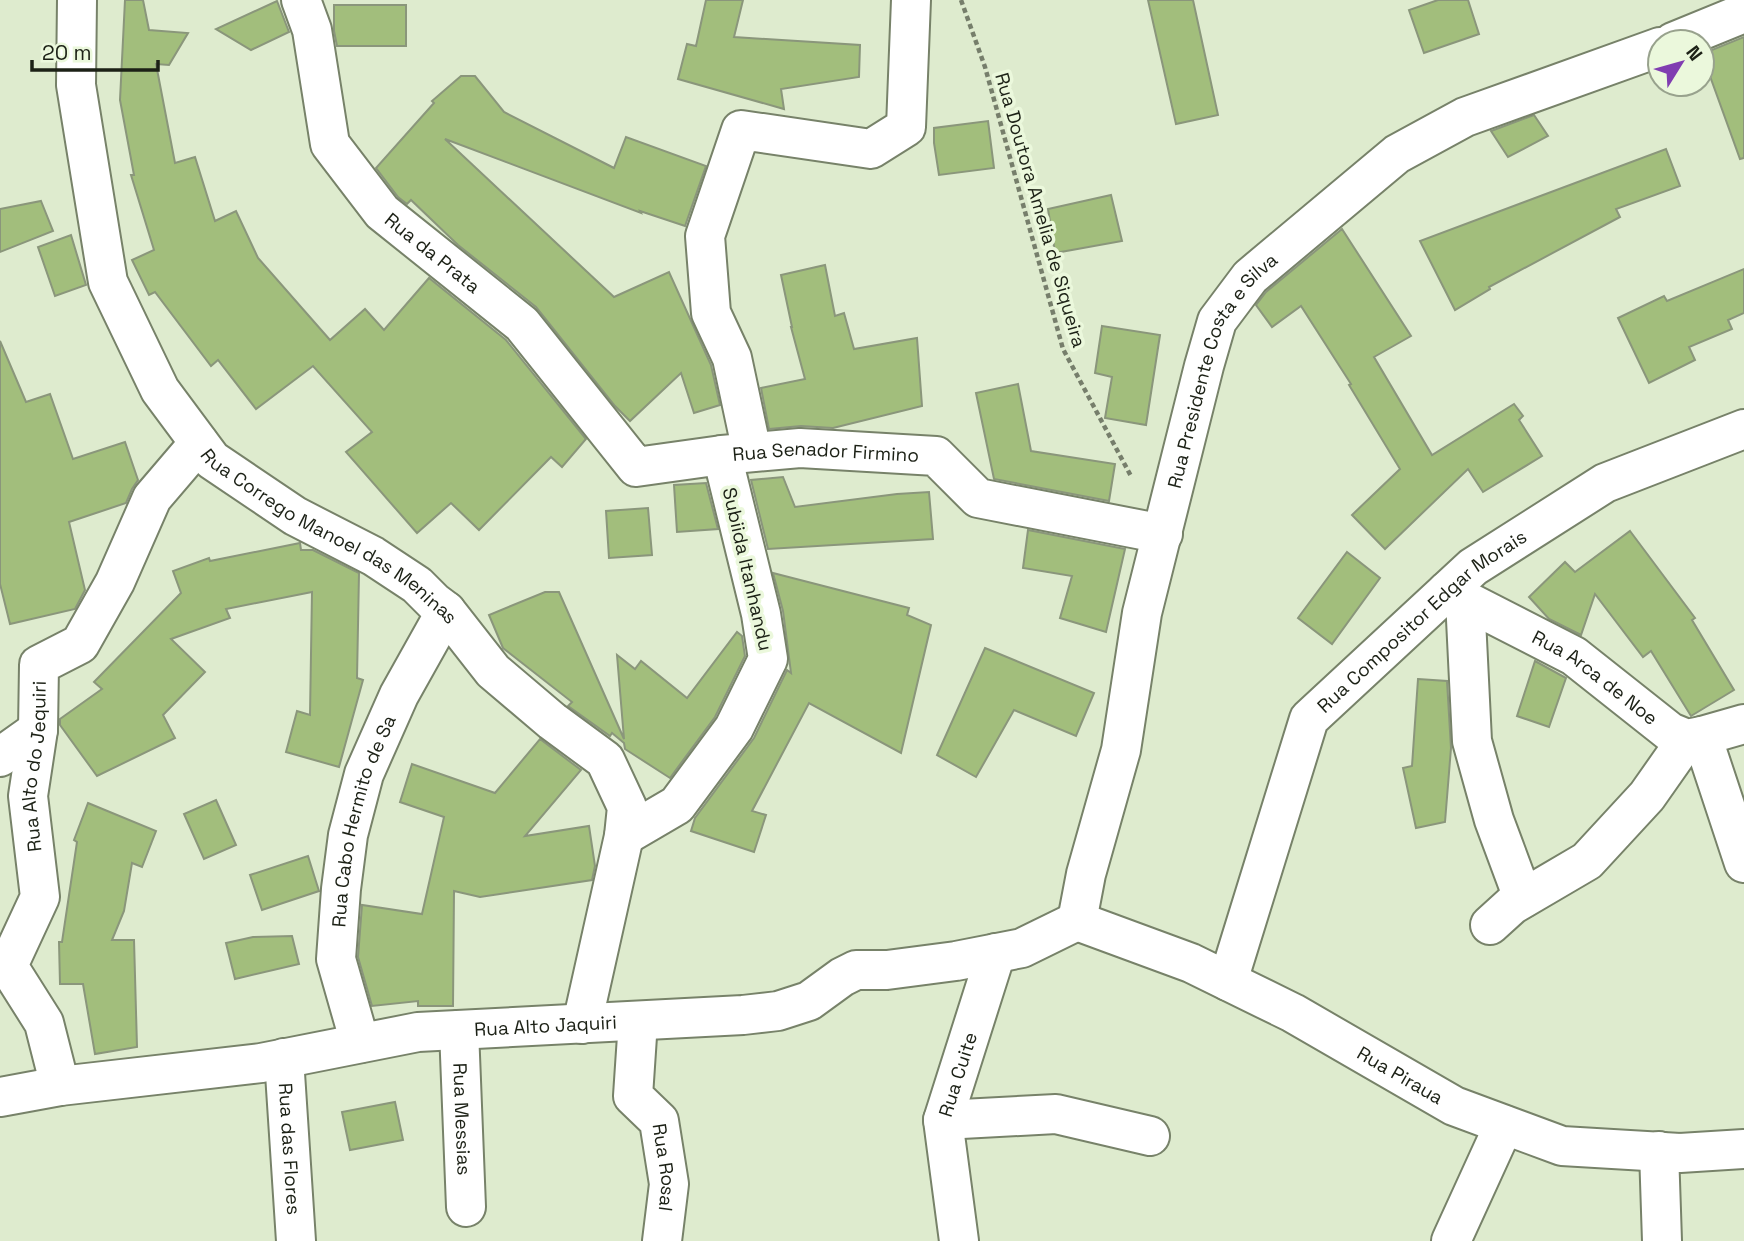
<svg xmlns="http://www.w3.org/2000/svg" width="1744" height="1241" font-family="'Space Grotesk',sans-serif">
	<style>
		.building { fill: #a2be7c; stroke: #8a967b; stroke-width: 2 }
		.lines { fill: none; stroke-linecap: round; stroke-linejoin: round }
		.minor-casing { stroke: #778269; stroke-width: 42 }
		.path { stroke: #767e6b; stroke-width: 4.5; stroke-dasharray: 5 3.5; stroke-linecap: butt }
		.minor { stroke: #fff; stroke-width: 38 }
		.labels { text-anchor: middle; stroke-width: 7; stroke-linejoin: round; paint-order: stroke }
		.street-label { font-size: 19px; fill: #1c2116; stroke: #ebf8dc }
	</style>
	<rect width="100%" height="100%" fill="#deebce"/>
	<!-- building -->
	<g class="building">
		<polygon points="125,0 143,0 149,30 188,33 169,65 156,64 175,163 195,157 215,221 236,211 258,258 330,340 365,309 384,330 429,278 506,340 586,439 562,467 551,457 479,530 451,503 417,533 346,452 372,432 313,366 256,409 218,360 211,366 155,292 149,295 132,260 154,250 131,175 134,175 120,100"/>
		<polygon points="706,0 743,0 734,37 860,45 859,77 781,89 784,109 678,79 687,44 696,46"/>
		<polygon points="1148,0 1193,0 1218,115 1176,124"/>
		<polygon points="1438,0 1468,0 1479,34 1424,53 1409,10"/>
		<polygon points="277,1 289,32 251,50 216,29"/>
		<polygon points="334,5 406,5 406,46 337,46 334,31"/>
		<polygon points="1744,37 1744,158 1740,159 1702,54"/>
		<polygon points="461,76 475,76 504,112 614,168 626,137 706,166 685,226 640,211 641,213 445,139 614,297 669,272 711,365 720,405 694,413 681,373 630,421 615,406 536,307 458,245 411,200 407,204 398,197 376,168 434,103 432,101"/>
		<polygon points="1534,115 1548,136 1508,157 1491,131"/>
		<polygon points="988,121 994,168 939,175 934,143 934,128"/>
		<polygon points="1666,149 1680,186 1616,209 1620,217 1489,287 1490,289 1455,310 1420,241"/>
		<polygon points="1111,195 1122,241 1055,253 1048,209"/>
		<polygon points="41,201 53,231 0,252 0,209"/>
		<polygon points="1342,229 1411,336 1374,357 1432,455 1514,404 1523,416 1519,420 1542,456 1483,492 1468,469 1385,549 1352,515 1400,469 1349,385 1351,384 1301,306 1272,327 1256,305 1266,292"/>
		<polygon points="71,235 86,285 55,296 38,247"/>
		<polygon points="825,265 835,316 844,313 854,349 917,338 922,406 833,428 801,426 769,429 761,388 805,379 791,327 792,327 781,275"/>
		<polygon points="1744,269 1744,313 1728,320 1732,329 1689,347 1695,360 1649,383 1618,318 1664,296 1667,301"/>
		<polygon points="1102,326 1160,335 1146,425 1105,418 1112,377 1095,373"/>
		<polygon points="0,341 26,402 50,394 73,459 125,442 138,480 132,489 126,503 69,522 85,590 75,609 10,624 0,584"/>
		<polygon points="1018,384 1031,451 1115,464 1109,501 994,479 976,393"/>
		<polygon points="783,477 795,507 897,494 929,492 933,539 768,549 751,480"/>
		<polygon points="706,483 718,529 677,532 674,485"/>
		<polygon points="648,508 652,555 609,558 606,511"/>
		<polygon points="1028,530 1125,549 1106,632 1060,618 1072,576 1023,568"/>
		<polygon points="1630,531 1695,618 1692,620 1734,690 1691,716 1651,651 1643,657 1595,594 1581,635 1549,619 1529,597 1565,562 1575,572"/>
		<polygon points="300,543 301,550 313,550 359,573 357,678 363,680 339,767 286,752 297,711 310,715 312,592 226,609 230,618 171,639 205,672 163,715 175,738 97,776 60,725 60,719 102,689 94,682 181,593 173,571 209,558 210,561"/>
		<polygon points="1347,552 1380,578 1332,644 1298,618"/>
		<polygon points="773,573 909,608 907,615 931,625 901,753 809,703 752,811 766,815 754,852 691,831 695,818 754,738 787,670 791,673 783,611"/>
		<polygon points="545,592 559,592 624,739 617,655 635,669 641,661 687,698 737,632 742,636 745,656 715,717 670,778 625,749 624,743 612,733 610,736 568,706 572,702 503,648 489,615"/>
		<polygon points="985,648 1094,693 1076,736 1014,710 976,777 937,755"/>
		<polygon points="1535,661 1566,678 1549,727 1517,716"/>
		<polygon points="1418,679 1447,681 1451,748 1445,822 1416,828 1403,768 1412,766"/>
		<polygon points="540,739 581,770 525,836 589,826 595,866 592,880 480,897 454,891 453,1006 418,1006 418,1001 372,1006 358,957 362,905 422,914 444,817 400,802 412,764 495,793"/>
		<polygon points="216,800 236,845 204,859 184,814"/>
		<polygon points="88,803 156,831 142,867 132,863 124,911 112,940 134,940 137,1047 95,1054 83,984 60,984 59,942 62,942 77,842 74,840"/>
		<polygon points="308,856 319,891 262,910 250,875"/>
		<polygon points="292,936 299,964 235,979 226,943 253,937"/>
		<polygon points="395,1102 403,1140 350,1150 342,1112"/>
	</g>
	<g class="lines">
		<!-- minor casing -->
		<g class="minor-casing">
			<g id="minor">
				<path id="s1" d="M 77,0 L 76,85 L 108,282 L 160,390 L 212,460 L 295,516 L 373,556 L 417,585 L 434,602 L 446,611 L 493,671 L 552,721 L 605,760 L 627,807 L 624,836 L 582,1024"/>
				<path id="s2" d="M 301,0 L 312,30 L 330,144 L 382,212 L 522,324 L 636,467 L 722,455 L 800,448 L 936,456 L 978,498 L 1163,534"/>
				<polyline points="1673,42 1744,13"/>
				<polyline points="752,452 732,358 711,313 705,236 741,130 871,149 906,127 911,0"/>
				<path id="s3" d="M 1447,591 L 1574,656 L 1670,732 L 1687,739 L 1702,736 L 1744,724"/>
				<polyline points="1465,599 1472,741 1494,820 1523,898"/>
				<polyline points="1702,736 1744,863"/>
				<polyline points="0,757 38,730"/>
				<polyline points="624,836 677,805 734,728 768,659 761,614 722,455"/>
				<path id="s4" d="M 1077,921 L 1086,874 L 1121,750 L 1142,613 L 1204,366 L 1217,321 L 1250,277 L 1397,154 L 1465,117 L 1660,47"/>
				<path id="s5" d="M 1077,921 L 1191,963 L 1293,1013 L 1454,1106 L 1562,1146 L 1680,1153 L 1744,1149"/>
				<polyline points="1490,925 1512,905 1587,861 1647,796 1687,739"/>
				<path id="s6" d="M 1228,981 L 1309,719 L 1473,567 L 1605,483 L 1744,429"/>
				<path id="s7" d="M 638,1021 L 633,1096 L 659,1121 L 669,1184 L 662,1241"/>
				<path id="s8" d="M 459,1030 L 466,1207"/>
				<path id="s9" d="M 360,1043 L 336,959 L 341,889 L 348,835 L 364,774 L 399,695 L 446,611"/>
				<path id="s10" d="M 284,1058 L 296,1241"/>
				<path id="s11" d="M 60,1086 L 44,1023 L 8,966 L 40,897 L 28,796 L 38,730 L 39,665 L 80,644 L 115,582 L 152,498 L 199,443"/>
				<path id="s12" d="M 0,1097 L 60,1086 L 261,1063 L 418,1032 L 743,1015 L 778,1011 L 809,1001 L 842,977 L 856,970 L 887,970 L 956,961 L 1022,948 L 1077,921"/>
				<polyline points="943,1120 1056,1114 1150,1136"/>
				<polyline points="1659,1151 1662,1241"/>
				<path id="s13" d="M 959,1241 L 943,1120 L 996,953"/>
				<polyline points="1451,1241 1504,1125"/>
			</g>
		</g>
		<!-- path -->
		<polyline class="path" points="961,0 985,67 1063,349 1132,478"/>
		<!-- minor -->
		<use href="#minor" class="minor"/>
	</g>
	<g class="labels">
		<!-- street labels -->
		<g class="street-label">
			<text transform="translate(1041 210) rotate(74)" y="7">Rua Doutora Amelia de Siqueira</text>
			<text dy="7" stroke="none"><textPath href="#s2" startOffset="298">Rua da Prata</textPath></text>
			<text dy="7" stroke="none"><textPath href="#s4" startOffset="574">Rua Presidente Costa e Silva</textPath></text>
			<text dy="7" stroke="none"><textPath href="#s2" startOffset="786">Rua Senador Firmino</textPath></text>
			<text dy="7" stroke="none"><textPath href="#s1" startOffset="632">Rua Corrego Manoel das Meninas</textPath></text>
			<text transform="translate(748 569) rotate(77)" y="7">Subiida Itanhandu</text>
			<text dy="7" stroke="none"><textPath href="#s6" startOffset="424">Rua Compositor Edgar Morais</textPath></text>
			<text dy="7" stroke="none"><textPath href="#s3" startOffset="172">Rua Arca de Noe</textPath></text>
			<text dy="7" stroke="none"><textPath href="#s11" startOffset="340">Rua Alto do Jequiri</textPath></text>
			<text dy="7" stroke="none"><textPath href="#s9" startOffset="229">Rua Cabo Hermito de Sa</textPath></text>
			<text dy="7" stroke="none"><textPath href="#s12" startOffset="551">Rua Alto Jaquiri</textPath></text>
			<text dy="7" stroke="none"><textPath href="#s13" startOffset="170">Rua Cuite</textPath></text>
			<text dy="7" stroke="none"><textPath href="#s5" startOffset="359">Rua Piraua</textPath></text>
			<text dy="7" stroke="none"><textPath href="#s8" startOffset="89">Rua Messias</textPath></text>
			<text dy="7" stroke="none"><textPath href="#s10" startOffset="91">Rua das Flores</textPath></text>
			<text dy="7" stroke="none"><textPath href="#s7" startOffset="158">Rua Rosal</textPath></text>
		</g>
	</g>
	<!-- north arrow -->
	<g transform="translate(1681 63) rotate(53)"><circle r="33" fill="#ebf8dc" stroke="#98a28d" stroke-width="2"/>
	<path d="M0-5L12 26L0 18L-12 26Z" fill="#803db1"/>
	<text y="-10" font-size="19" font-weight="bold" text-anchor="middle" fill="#1c2116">N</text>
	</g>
	<!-- scale -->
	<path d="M32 60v10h126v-10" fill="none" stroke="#1c2116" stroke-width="3.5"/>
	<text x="42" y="60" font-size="21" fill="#1c2116" stroke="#ebf8dc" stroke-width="5" paint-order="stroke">20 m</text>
</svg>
